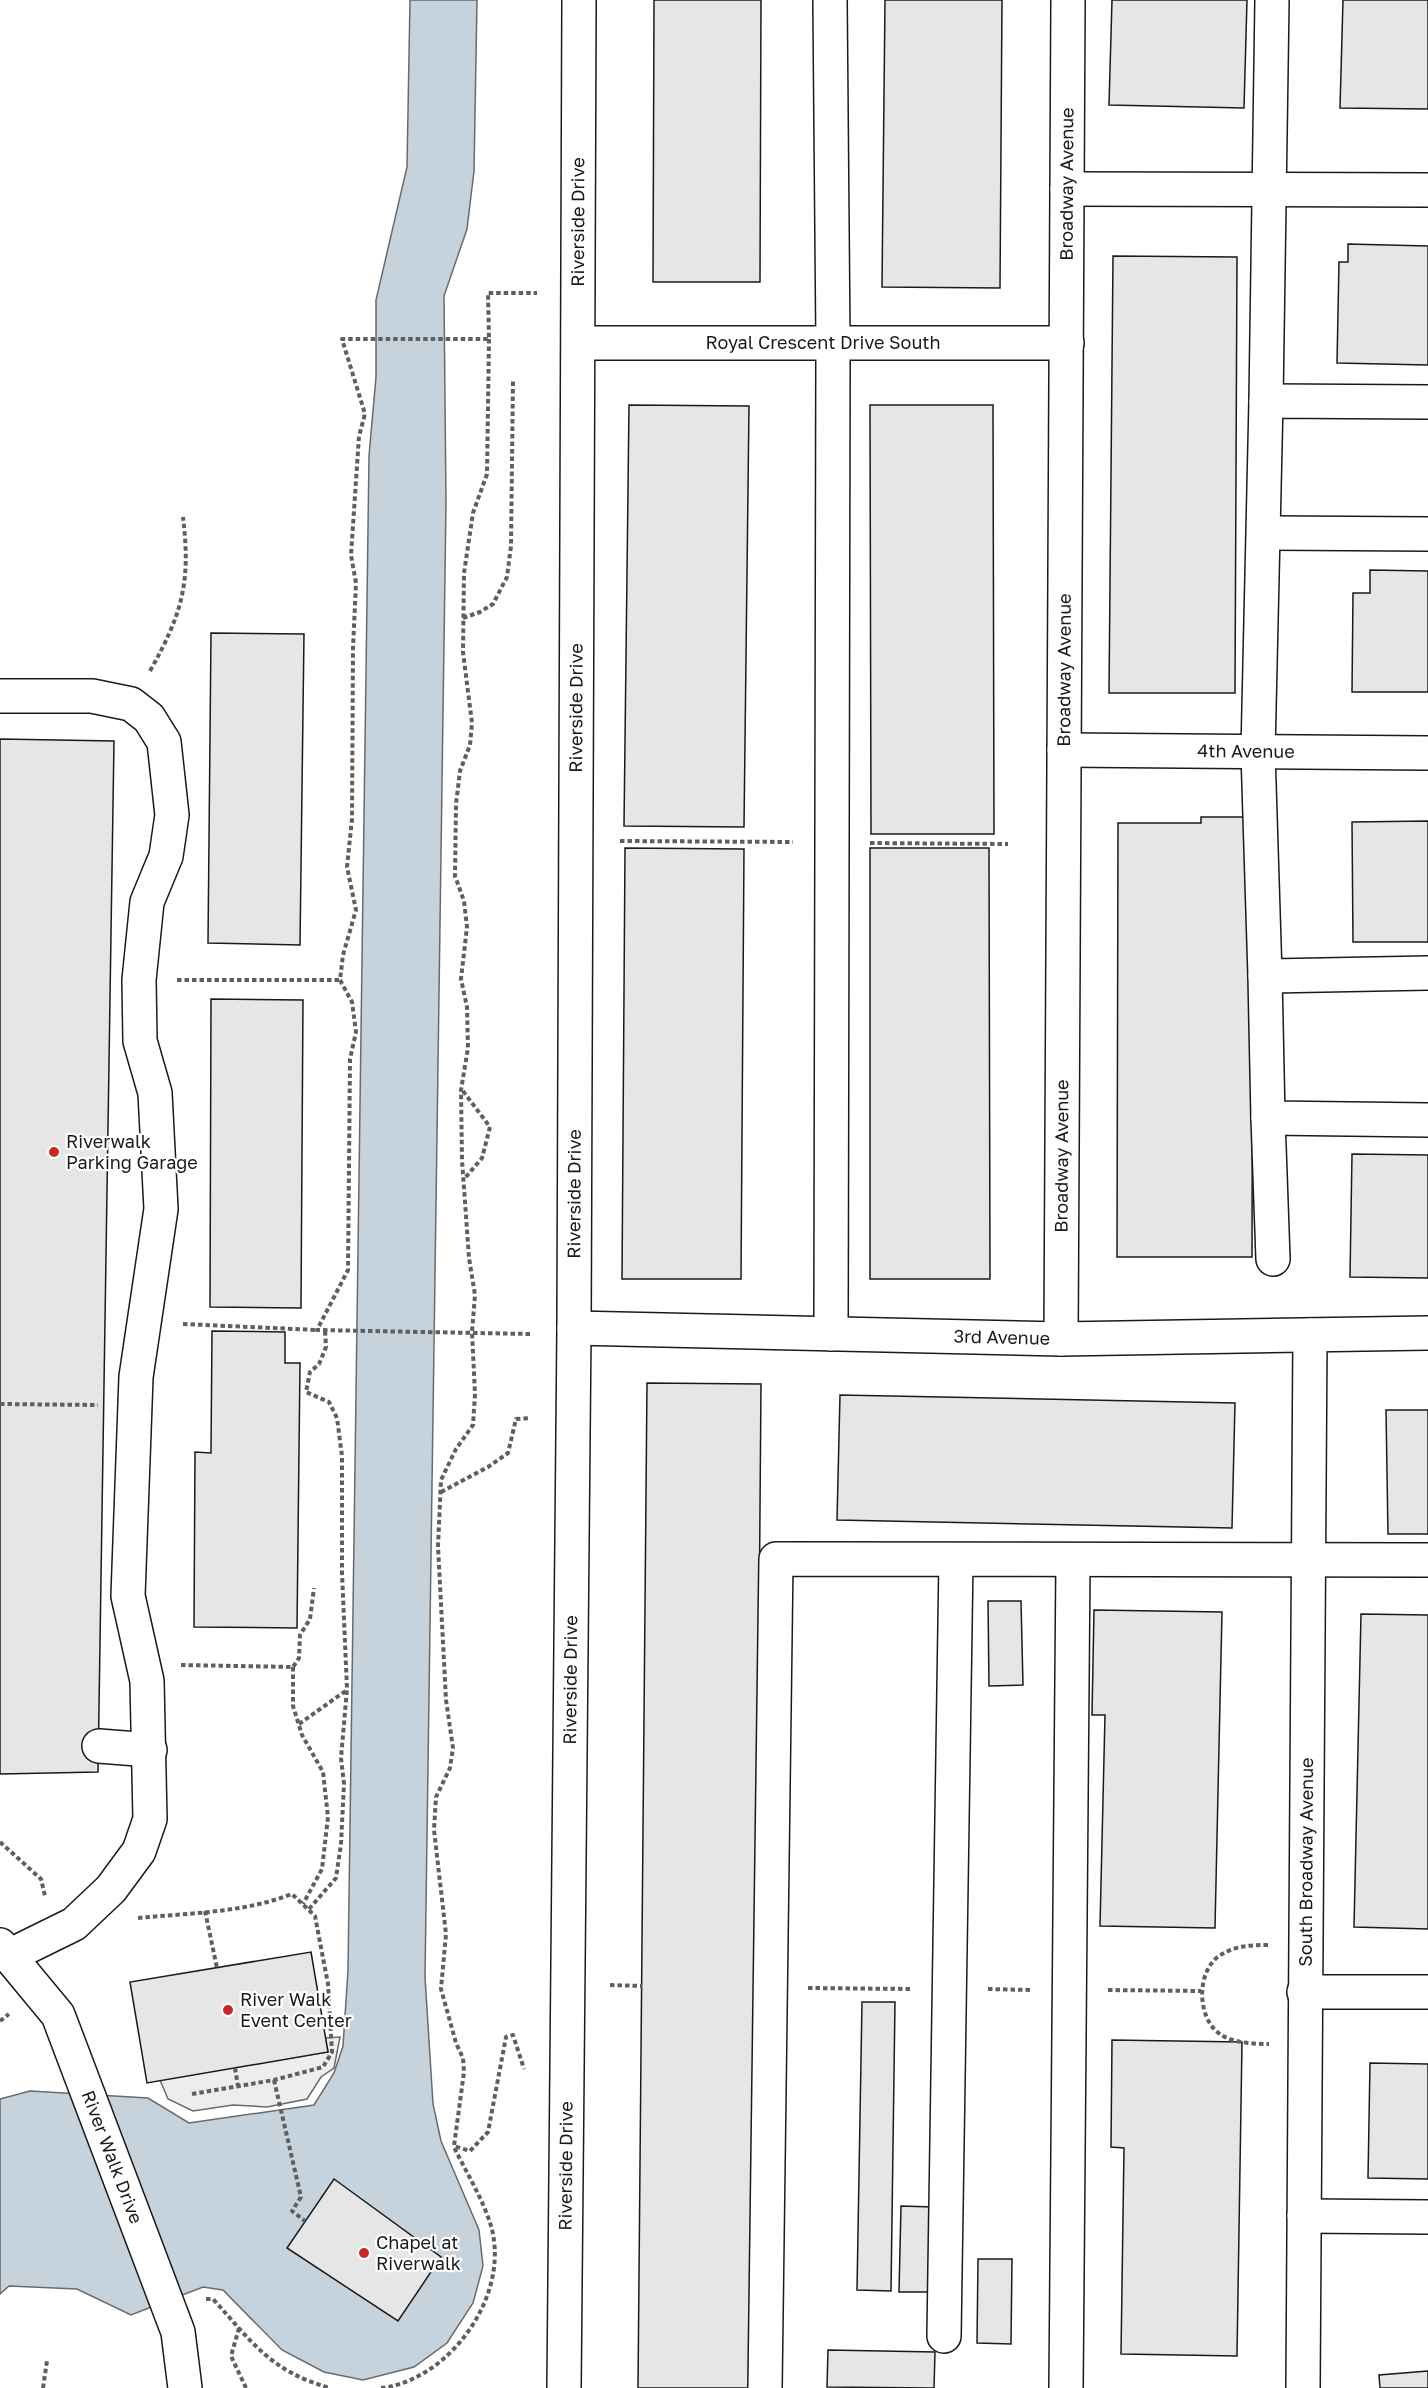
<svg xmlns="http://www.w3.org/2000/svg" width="1428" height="2388" font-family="'Golos Text',sans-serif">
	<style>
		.parking { fill: #ededed; stroke: #6a6a6a; stroke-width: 1.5 }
		.water { fill: #c6d2dc; stroke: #6a6a6a; stroke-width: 1.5 }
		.building { fill: #e6e6e6; stroke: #1a1a1a; stroke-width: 1.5 }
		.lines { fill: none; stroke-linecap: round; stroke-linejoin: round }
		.minor-casing { stroke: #1a1a1a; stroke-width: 36 }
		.path { stroke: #5f5f5f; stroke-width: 4; stroke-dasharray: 4.5 3; stroke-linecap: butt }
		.minor { stroke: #fff; stroke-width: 33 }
		.poi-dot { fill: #c62828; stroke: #fff; stroke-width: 2 }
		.labels { text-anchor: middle; stroke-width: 4.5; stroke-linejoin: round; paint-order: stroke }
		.street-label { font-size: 18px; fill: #1a1a1a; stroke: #fff }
		.poi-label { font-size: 18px; fill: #1a1a1a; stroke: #fff; text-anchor: start }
	</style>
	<rect width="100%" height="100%" fill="#fff"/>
	<!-- parking -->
	<polygon class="parking" points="340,2037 334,2068 321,2077 307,2099 267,2107 233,2105 193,2111 168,2099 160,2080 328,2052 325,2038"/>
	<!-- water -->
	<polygon class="water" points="410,0 477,0 474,171 467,229 444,296 446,503 425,1977 433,2104 441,2141 479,2230 483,2266 473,2303 447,2343 414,2367 363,2380 324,2372 282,2350 223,2290 203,2287 131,2315 77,2289 9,2286 0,2294 0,2099 30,2091 148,2098 189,2123 314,2105 334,2073 343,2046 348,1971 369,456 376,377 376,300 407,167"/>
	<!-- building -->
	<g class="building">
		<polygon points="654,0 761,0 760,282 653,282"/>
		<polygon points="885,0 1002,0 1000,288 882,287"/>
		<polygon points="1112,0 1247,0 1244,108 1109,105"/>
		<polygon points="1343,0 1428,0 1428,109 1340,108"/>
		<polygon points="1348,244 1428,246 1428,365 1337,363 1339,262 1348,262"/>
		<polygon points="1113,256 1237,257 1235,693 1109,693"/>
		<polygon points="629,405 749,406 744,827 624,826"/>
		<polygon points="870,405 993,405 994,834 871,834"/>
		<polygon points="1370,570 1428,571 1428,692 1352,692 1353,593 1370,593"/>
		<polygon points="211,633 304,634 300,945 208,943"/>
		<polygon points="0,739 114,741 98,1772 0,1774"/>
		<polygon points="1201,817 1253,817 1252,1257 1117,1257 1118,823 1201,823"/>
		<polygon points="1428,821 1428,942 1353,942 1352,822"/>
		<polygon points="625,848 744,849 741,1279 622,1279"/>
		<polygon points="870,848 989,848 990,1279 870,1279"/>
		<polygon points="211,999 303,1000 301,1308 210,1307"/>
		<polygon points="1352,1154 1428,1155 1428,1278 1350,1277"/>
		<polygon points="212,1331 285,1332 285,1363 300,1363 297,1628 194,1627 195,1452 211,1453"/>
		<polygon points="647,1383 761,1384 753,2388 638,2388"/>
		<polygon points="840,1395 1235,1403 1232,1528 837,1520"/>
		<polygon points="1386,1410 1428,1410 1428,1534 1388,1534"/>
		<polygon points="988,1601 1021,1601 1023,1685 989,1686"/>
		<polygon points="1094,1610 1222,1612 1215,1928 1100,1926 1105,1715 1092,1715"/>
		<polygon points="1361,1614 1428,1615 1428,1929 1354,1927"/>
		<polygon points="311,1952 328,2052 147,2083 130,1982"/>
		<polygon points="862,2002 895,2002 891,2291 857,2290"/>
		<polygon points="1112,2040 1242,2042 1237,2356 1121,2354 1124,2148 1111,2147"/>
		<polygon points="1370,2063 1428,2064 1428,2179 1368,2178"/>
		<polygon points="334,2179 441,2257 398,2321 287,2248"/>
		<polygon points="901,2206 933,2207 931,2292 899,2292"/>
		<polygon points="978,2259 1012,2259 1011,2344 977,2343"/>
		<polygon points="828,2350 935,2352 934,2388 827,2387"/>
		<polygon points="1428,2371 1428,2388 1380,2388 1379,2375"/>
	</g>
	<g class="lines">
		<!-- minor casing -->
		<g class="minor-casing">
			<g id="minor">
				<polyline points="830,0 833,343 831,1334"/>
				<polyline points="1067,189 1428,190"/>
				<path id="s1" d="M 579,343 L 1067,343"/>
				<polyline points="1266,401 1272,0"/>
				<polyline points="1428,402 1266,401 1258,752 1265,976 1428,973"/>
				<polyline points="1264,533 1428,534"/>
				<polyline points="0,696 92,696 131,704 149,718 164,742 172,815 166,856 147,902 139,980 140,1041 155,1093 161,1209 136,1377 128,1596 147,1681 150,1819 139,1851 111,1889 74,1924 11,1955"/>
				<path id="s2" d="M 1064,750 L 1428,753"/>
				<polyline points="1265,976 1268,1118 1428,1120"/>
				<polyline points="1268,1118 1273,1259"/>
				<path id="s3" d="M 574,1328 L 1061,1339 L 1428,1333"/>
				<path id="s4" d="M 1061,1339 L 1068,0"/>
				<polyline points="99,1746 150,1750"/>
				<path id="s5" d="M 0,1945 L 58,2015 L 178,2332 L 185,2388"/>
				<polyline points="1304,1992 1428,1992"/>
				<polyline points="1304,2216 1428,2217"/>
				<polyline points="944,2336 956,1560"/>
				<path id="s6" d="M 564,2388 L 574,1328 L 579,0"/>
				<polyline points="765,2388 776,1559 1428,1560"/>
				<polyline points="1066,2388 1073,1561"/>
				<path id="s7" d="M 1303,2388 L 1310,1335"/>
			</g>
		</g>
		<!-- path -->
		<g class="path">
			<polyline points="489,339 487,474 473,513 464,573 463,652 472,723 470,745 460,771 456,804 455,876 464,901 467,927 461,979 467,1007 468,1048 461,1090 462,1160 469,1258 475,1295 472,1332 475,1394 473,1425 456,1449 441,1480 438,1546 446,1700 453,1748 450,1768 436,1797 434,1830 446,1934 441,1989 456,2043 463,2058 464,2072 454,2146 470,2151 488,2132 506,2037 513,2035 524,2069"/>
			<polyline points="463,618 480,612 493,604 507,577 511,546 513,379"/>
			<path d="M 150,671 C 182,614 191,583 183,517"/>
			<polyline points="620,841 793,842"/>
			<polyline points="870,843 1008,844"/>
			<polyline points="177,980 340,980"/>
			<polyline points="463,1091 490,1127 482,1158 465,1178"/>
			<polyline points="183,1324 317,1330"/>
			<polyline points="530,1334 317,1330 348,1270 350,1059 356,1032 352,1002 340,980 343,955 356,910 347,867 352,819 353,648 356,583 351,555 359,436 365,414 342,339 489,339 488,293 537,293"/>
			<polyline points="0,1404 98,1405"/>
			<polyline points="441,1492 488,1467 508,1453 516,1419 530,1418"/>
			<polyline points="181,1665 293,1667 299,1658 300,1635 310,1619 314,1588"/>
			<polyline points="293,1667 293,1706 302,1735 323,1772 328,1817 322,1869 303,1904"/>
			<polyline points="299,1724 347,1690"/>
			<polyline points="0,1842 41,1879 45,1896"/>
			<polyline points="309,1909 336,1878 341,1844 344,1784 341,1758 347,1689 342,1573 342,1456 337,1418 329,1402 306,1392 310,1372 319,1364 326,1347 325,1330"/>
			<polyline points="205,1911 217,1968"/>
			<path d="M 138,1918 C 189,1913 243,1913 292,1894 L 315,1916 L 328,1984 L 332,2052 L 323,2067 L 274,2080 L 192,2094"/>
			<path d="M 1268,1945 C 1250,1945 1234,1946 1219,1956 C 1195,1973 1197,2022 1223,2036 C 1236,2043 1255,2044 1269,2044"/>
			<polyline points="610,1985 642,1986"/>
			<polyline points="808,1988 911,1989"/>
			<polyline points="988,1989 1031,1990"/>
			<polyline points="1108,1990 1201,1991"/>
			<polyline points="0,2021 9,2014"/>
			<polyline points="235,2068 238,2086"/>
			<polyline points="274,2080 301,2197 292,2211 305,2221"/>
			<path d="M 206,2299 L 213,2299 C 253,2343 270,2371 330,2388"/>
			<polyline points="239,2328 231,2356 246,2388"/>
			<polyline points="43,2388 47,2361"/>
			<path d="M 381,2388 C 450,2380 511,2295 491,2226 C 483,2199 466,2172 454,2147"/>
		</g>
		<!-- minor -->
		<use href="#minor" class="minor"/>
	</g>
	<!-- markers -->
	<g class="poi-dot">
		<circle cx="54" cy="1152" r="6"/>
		<circle cx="228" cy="2010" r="6"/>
		<circle cx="364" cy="2253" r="6"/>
	</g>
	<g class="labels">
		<!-- street labels -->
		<g class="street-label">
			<text dy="6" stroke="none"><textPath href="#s4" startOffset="1155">Broadway Avenue</textPath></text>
			<text dy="6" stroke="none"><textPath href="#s6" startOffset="2166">Riverside Drive</textPath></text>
			<text dy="6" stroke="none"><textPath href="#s1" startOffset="244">Royal Crescent Drive South</textPath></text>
			<text dy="6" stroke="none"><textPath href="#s4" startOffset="669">Broadway Avenue</textPath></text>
			<text dy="6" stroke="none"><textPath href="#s6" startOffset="1680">Riverside Drive</textPath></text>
			<text dy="6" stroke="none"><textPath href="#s2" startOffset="182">4th Avenue</textPath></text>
			<text dy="6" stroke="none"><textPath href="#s4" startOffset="183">Broadway Avenue</textPath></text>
			<text dy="6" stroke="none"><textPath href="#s6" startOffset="1194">Riverside Drive</textPath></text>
			<text dy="6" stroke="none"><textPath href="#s3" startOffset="428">3rd Avenue</textPath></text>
			<text dy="6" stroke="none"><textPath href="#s6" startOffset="708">Riverside Drive</textPath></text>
			<text dy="6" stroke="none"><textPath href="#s7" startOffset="526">South Broadway Avenue</textPath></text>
			<text dy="6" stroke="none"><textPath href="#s5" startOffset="243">River Walk Drive</textPath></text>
			<text dy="6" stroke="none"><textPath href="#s6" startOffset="222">Riverside Drive</textPath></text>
		</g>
		<!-- poi labels -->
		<g class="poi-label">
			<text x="66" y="1148">Riverwalk<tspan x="66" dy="21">Parking Garage</tspan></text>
			<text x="240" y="2006">River Walk<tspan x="240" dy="21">Event Center</tspan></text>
			<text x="376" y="2249">Chapel at<tspan x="376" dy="21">Riverwalk</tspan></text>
		</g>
	</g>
</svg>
